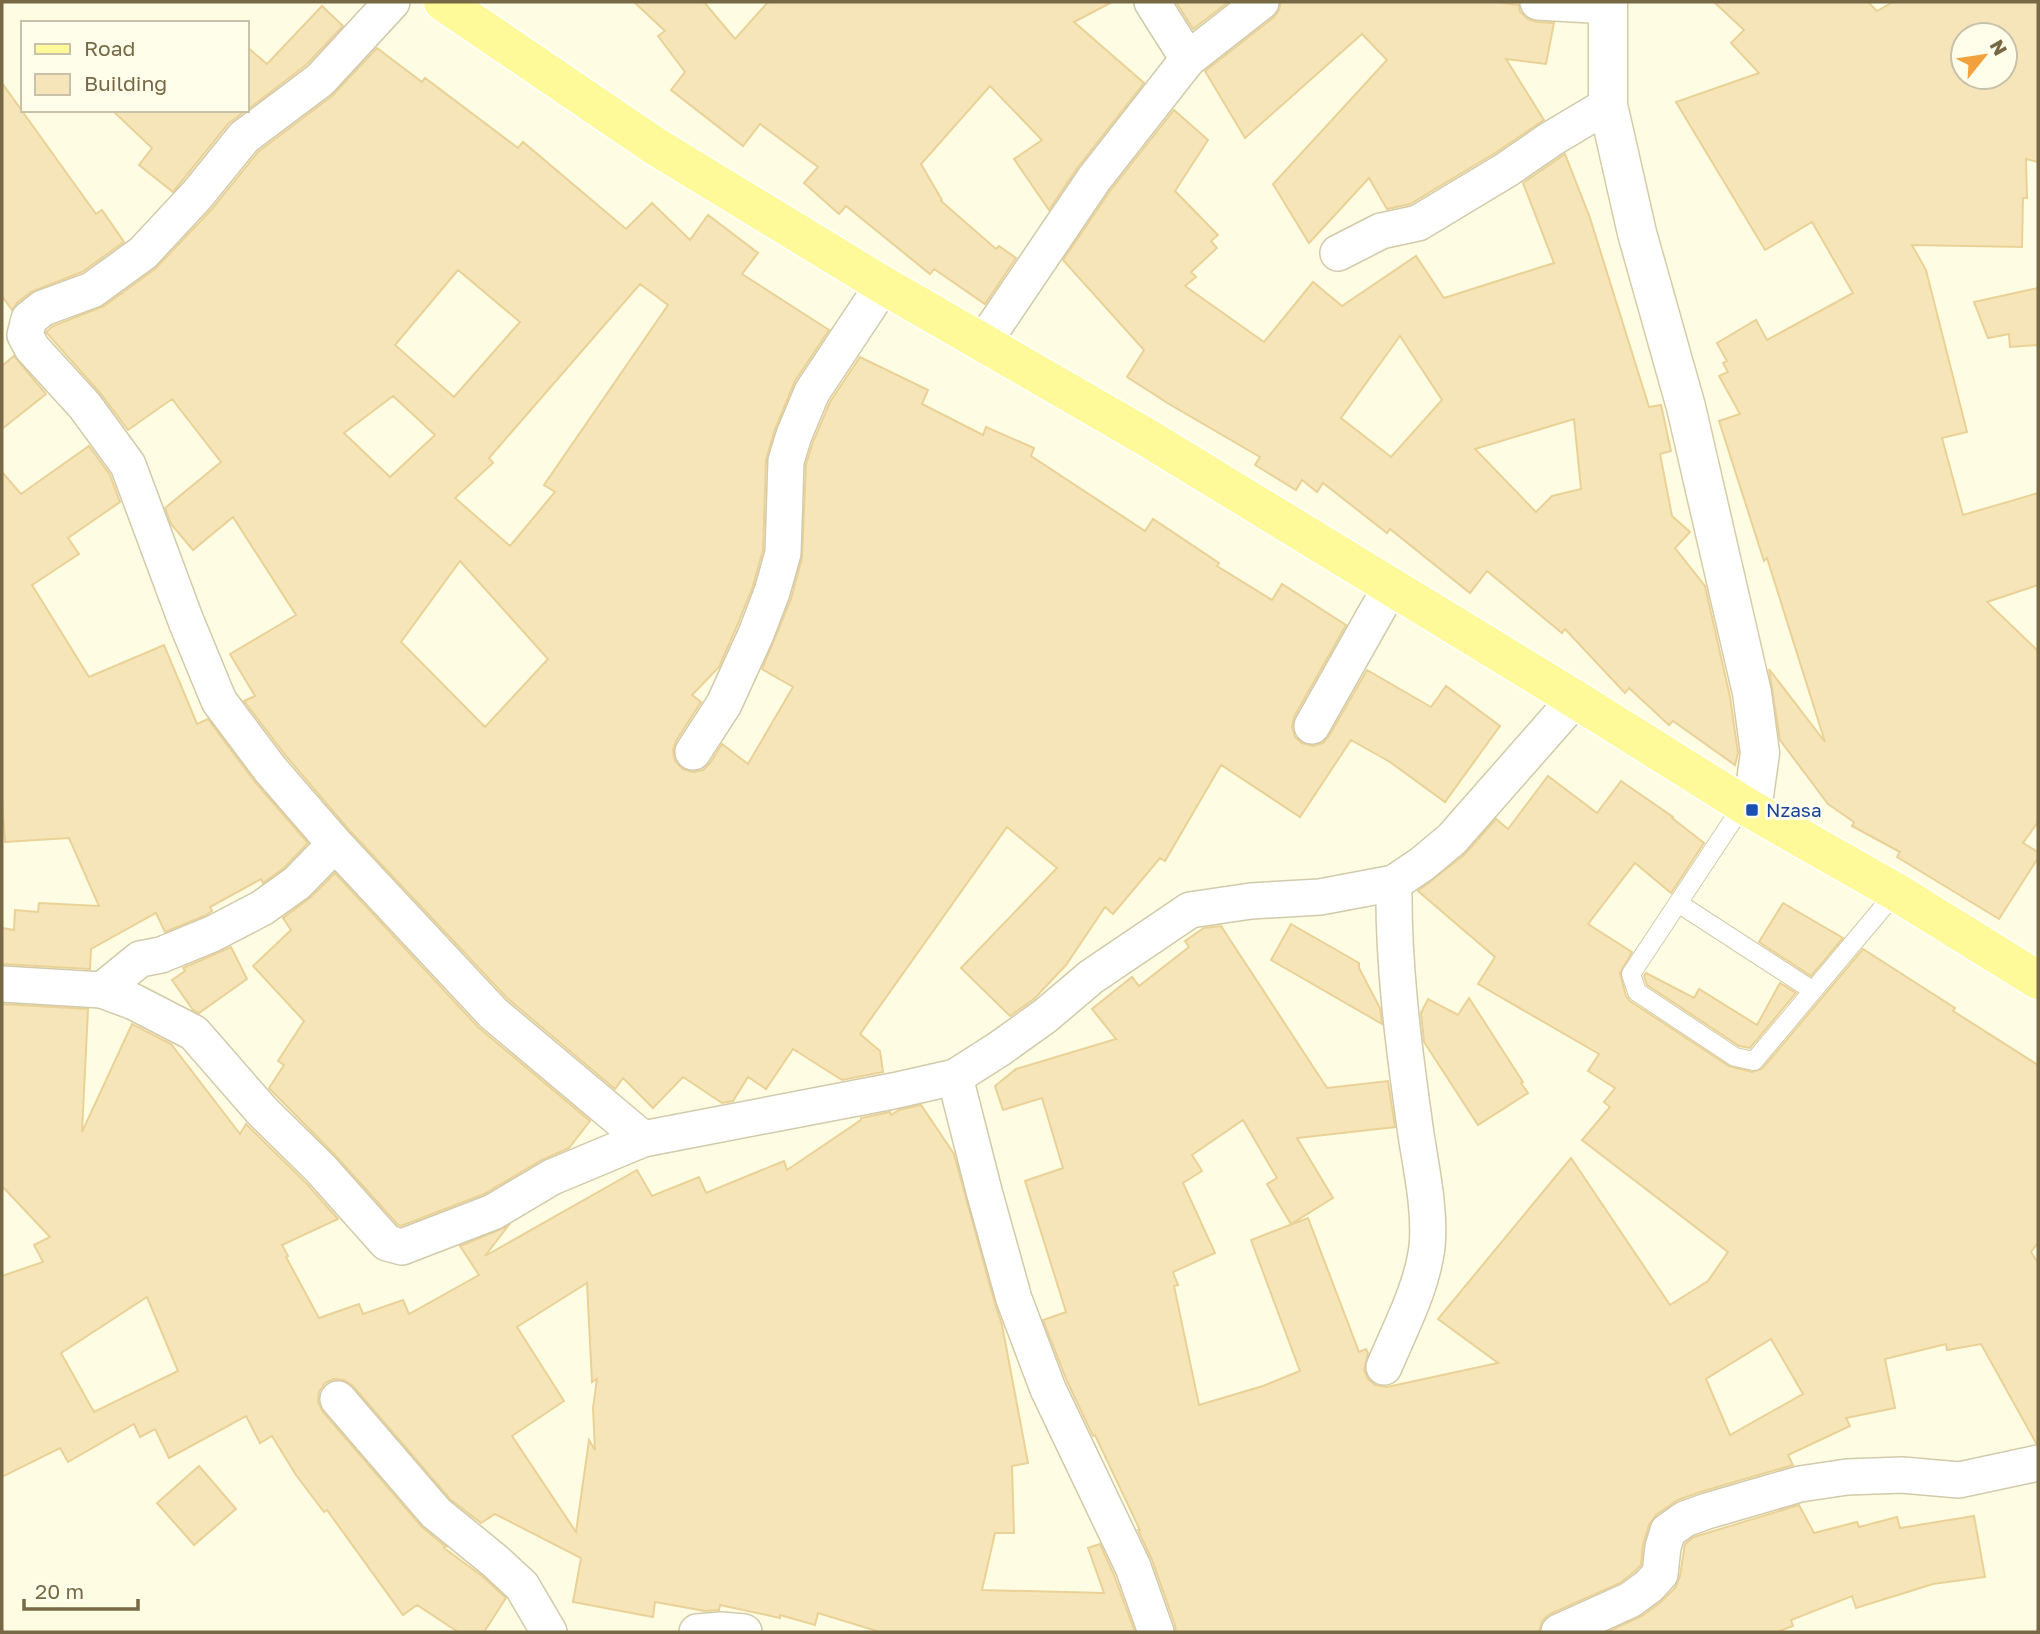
<svg xmlns="http://www.w3.org/2000/svg" width="2040" height="1634" font-family="'Golos Text',sans-serif">
	<style>
		.building { fill: #f6e5b8; stroke: #ead297; stroke-width: 2; fill-rule: evenodd }
		.lines { fill: none; stroke-linecap: round; stroke-linejoin: round }
		.lane-casing { stroke: #d2caaa; stroke-width: 20 }
		.street-casing { stroke: #d2caaa; stroke-width: 38 }
		.secondary-casing { stroke: #d6cba8; stroke-width: 41 }
		.primary-casing { stroke: #fff; stroke-width: 41 }
		.lane { stroke: #fff; stroke-width: 18 }
		.street { stroke: #fff; stroke-width: 35 }
		.secondary { stroke: #fff; stroke-width: 38 }
		.primary { stroke: #fffa99; stroke-width: 38 }
		.transit-dot { fill: #1a4fb4; stroke: #fffeeb; stroke-width: 2.5 }
		.labels { text-anchor: middle; stroke-width: 6; stroke-linejoin: round; paint-order: stroke }
		.transit-label { font-size: 19px; fill: #164399; stroke: #fffeeb; text-anchor: start }
	</style>
	<rect width="100%" height="100%" fill="#fefce3"/>
	<!-- building -->
	<g class="building">
		<polygon points="634,2 704,2 735,39 768,2 1112,2 1074,22 1144,83 1078,167 1049,210 1014,159 1042,140 990,86 921,164 942,200 941,201 996,249 999,246 1016,258 985,304 934,269 930,274 846,206 839,214 804,183 818,167 760,124 743,146 671,90 685,72 658,36 665,31"/>
		<polygon points="1176,2 1227,2 1227,3 1193,29"/>
		<polygon points="1281,2 1497,2 1519,5 1520,12 1528,19 1537,22 1554,23 1546,64 1506,59 1544,120 1495,153 1410,204 1387,209 1369,178 1309,243 1273,184 1387,60 1362,34 1245,138 1205,71 1273,18 1279,10"/>
		<path d="M 1714,2 L 1868,2 L 1877,11 L 1893,2 L 2038,2 L 2038,162 L 2026,159 L 2027,198 L 2023,198 L 2022,247 L 1912,245 L 1926,270 L 1967,432 L 1942,438 L 1963,515 L 2038,493 L 2038,585 L 1987,602 L 2038,651 L 2038,822 L 2023,843 L 2038,852 L 2038,858 L 1999,919 L 1897,857 L 1900,852 L 1852,826 L 1854,822 L 1828,804 L 1780,740 L 1769,669 L 1825,742 L 1767,558 L 1764,561 L 1719,421 L 1740,414 L 1719,376 L 1728,372 L 1723,363 L 1727,361 L 1717,343 L 1756,320 L 1767,340 L 1853,293 L 1812,222 L 1765,250 L 1676,102 L 1759,73 L 1731,43 L 1744,30 ZM 1963,35 L 2005,35 L 2005,77 L 1963,77 Z"/>
		<polygon points="322,6 343,26 306,65 247,110 247,47 267,64"/>
		<path d="M 377,48 L 422,82 L 425,78 L 518,148 L 523,142 L 626,229 L 652,203 L 690,240 L 708,215 L 758,253 L 742,274 L 829,330 L 795,381 L 775,429 L 766,460 L 763,550 L 753,586 L 737,626 L 719,667 L 692,695 L 701,702 L 676,741 L 673,750 L 675,761 L 683,769 L 693,772 L 703,770 L 710,763 L 722,744 L 748,764 L 793,687 L 762,669 L 791,599 L 802,558 L 806,464 L 813,442 L 830,402 L 860,357 L 928,390 L 922,404 L 983,435 L 986,427 L 1034,448 L 1031,456 L 1145,531 L 1153,519 L 1219,563 L 1217,566 L 1272,600 L 1282,584 L 1346,625 L 1294,717 L 1292,727 L 1295,737 L 1302,743 L 1313,746 L 1323,743 L 1329,736 L 1367,670 L 1431,707 L 1446,686 L 1500,726 L 1445,802 L 1390,762 L 1351,740 L 1300,817 L 1221,765 L 1165,861 L 1160,858 L 1113,914 L 1105,907 L 1066,965 L 1034,999 L 1010,1016 L 961,968 L 1057,868 L 1007,827 L 860,1034 L 880,1051 L 883,1072 L 842,1080 L 793,1049 L 766,1089 L 748,1077 L 733,1101 L 722,1103 L 683,1077 L 653,1108 L 623,1078 L 615,1089 L 507,998 L 350,831 L 286,756 L 244,701 L 255,696 L 230,654 L 296,615 L 233,517 L 193,550 L 171,524 L 165,508 L 221,462 L 172,399 L 128,430 L 100,393 L 46,332 L 53,326 L 104,306 L 155,269 L 212,209 L 258,152 L 332,96 ZM 458,270 L 520,322 L 454,397 L 395,345 ZM 640,284 L 668,305 L 544,485 L 555,492 L 510,546 L 455,498 L 493,463 L 489,458 ZM 393,396 L 435,435 L 390,477 L 344,433 ZM 460,561 L 548,659 L 485,727 L 401,642 Z"/>
		<polygon points="2,83 96,214 102,210 124,242 82,272 31,292 17,303 12,310 2,296"/>
		<polygon points="112,110 246,110 228,124 173,192 139,165 152,148"/>
		<path d="M 1174,110 L 1208,140 L 1175,191 L 1218,235 L 1211,241 L 1217,248 L 1191,272 L 1196,277 L 1185,286 L 1264,342 L 1313,282 L 1342,306 L 1416,256 L 1444,298 L 1554,263 L 1523,183 L 1565,154 L 1590,218 L 1649,407 L 1661,405 L 1671,451 L 1660,454 L 1672,516 L 1690,532 L 1675,548 L 1705,586 L 1730,697 L 1738,753 L 1735,765 L 1673,721 L 1669,725 L 1629,688 L 1625,693 L 1565,629 L 1562,633 L 1487,571 L 1470,593 L 1390,529 L 1387,533 L 1323,483 L 1317,492 L 1302,480 L 1296,490 L 1255,465 L 1260,457 L 1169,404 L 1127,377 L 1144,350 L 1063,260 L 1110,191 ZM 1400,336 L 1442,400 L 1391,457 L 1341,418 ZM 1574,419 L 1581,489 L 1552,496 L 1536,512 L 1475,449 Z"/>
		<polygon points="2038,288 2038,345 2010,347 2009,334 1988,338 1974,302"/>
		<polygon points="14,356 46,394 2,429 2,366"/>
		<polygon points="89,446 110,475 120,502 68,538 79,554 32,585 89,677 164,645 197,724 208,719 255,782 308,843 284,868 263,883 261,879 210,907 212,911 204,916 165,932 156,913 91,949 90,969 2,964 2,928 14,930 15,910 38,912 39,903 99,906 69,838 5,842 2,800 2,472 21,494"/>
		<path d="M 1548,776 L 1597,813 L 1621,781 L 1673,817 L 1672,818 L 1704,843 L 1671,893 L 1635,863 L 1588,924 L 1632,952 L 1620,973 L 1626,996 L 1630,1001 L 1729,1066 L 1752,1072 L 1762,1069 L 1863,949 L 1955,1008 L 1953,1011 L 2038,1065 L 2038,1243 L 2031,1252 L 2038,1263 L 2038,1443 L 2036,1443 L 1981,1344 L 1947,1350 L 1946,1344 L 1885,1359 L 1895,1408 L 1846,1418 L 1850,1426 L 1788,1455 L 1793,1465 L 1700,1492 L 1678,1500 L 1656,1515 L 1649,1525 L 1643,1545 L 1641,1565 L 1635,1571 L 1620,1583 L 1550,1614 L 1542,1621 L 1539,1632 L 1176,1632 L 1175,1625 L 1152,1560 L 1138,1530 L 1140,1530 L 1095,1435 L 1093,1436 L 1067,1381 L 1043,1320 L 1066,1312 L 1025,1181 L 1063,1168 L 1042,1098 L 1003,1110 L 995,1086 L 1016,1069 L 1116,1039 L 1092,1009 L 1132,977 L 1139,986 L 1189,947 L 1185,941 L 1204,928 L 1221,926 L 1327,1088 L 1388,1081 L 1395,1127 L 1297,1138 L 1333,1198 L 1291,1224 L 1267,1184 L 1277,1178 L 1243,1120 L 1192,1155 L 1202,1171 L 1183,1183 L 1215,1253 L 1173,1272 L 1178,1285 L 1174,1286 L 1199,1405 L 1263,1386 L 1300,1371 L 1251,1240 L 1308,1218 L 1359,1352 L 1366,1349 L 1368,1353 L 1364,1370 L 1368,1379 L 1375,1385 L 1387,1387 L 1498,1363 L 1438,1319 L 1571,1158 L 1670,1305 L 1708,1281 L 1728,1252 L 1582,1140 L 1610,1107 L 1604,1102 L 1615,1088 L 1588,1071 L 1599,1054 L 1478,984 L 1495,957 L 1418,891 L 1465,854 L 1496,819 L 1508,829 ZM 1771,1339 L 1803,1394 L 1730,1435 L 1706,1379 Z"/>
		<polygon points="335,873 478,1027 590,1121 569,1148 542,1160 484,1194 401,1226 398,1225 335,1155 269,1088 284,1065 278,1061 304,1021 253,966 291,930 283,918 311,897"/>
		<polygon points="1783,903 1843,938 1811,976 1759,942"/>
		<polygon points="1291,924 1359,963 1359,968 1380,1008 1382,1024 1271,960"/>
		<polygon points="231,947 247,979 199,1013 193,1010 172,980 185,971 183,968"/>
		<polygon points="1646,973 1694,998 1699,989 1757,1025 1780,983 1796,993 1750,1048 1739,1046 1647,985 1644,976"/>
		<polygon points="1469,998 1523,1082 1521,1083 1528,1093 1478,1125 1424,1042 1421,1013 1428,999 1458,1015"/>
		<path d="M 2,1004 L 88,1009 L 82,1132 L 132,1024 L 171,1044 L 240,1134 L 246,1124 L 306,1183 L 338,1219 L 282,1245 L 288,1256 L 286,1257 L 319,1318 L 359,1304 L 363,1314 L 403,1300 L 409,1314 L 479,1275 L 460,1246 L 508,1226 L 485,1256 L 637,1170 L 652,1196 L 699,1177 L 706,1193 L 784,1161 L 787,1170 L 861,1120 L 861,1118 L 890,1112 L 891,1115 L 899,1110 L 921,1105 L 954,1154 L 995,1304 L 1002,1325 L 1028,1463 L 1012,1466 L 1014,1533 L 995,1533 L 982,1590 L 1104,1593 L 1088,1548 L 1100,1544 L 1114,1575 L 1135,1632 L 880,1632 L 818,1613 L 815,1625 L 780,1615 L 780,1618 L 720,1605 L 719,1610 L 705,1611 L 655,1602 L 653,1617 L 573,1602 L 581,1558 L 495,1514 L 481,1523 L 450,1499 L 353,1386 L 344,1380 L 334,1379 L 325,1383 L 319,1392 L 318,1402 L 323,1412 L 421,1526 L 446,1547 L 444,1548 L 482,1576 L 506,1598 L 484,1632 L 458,1632 L 417,1605 L 403,1615 L 327,1510 L 324,1512 L 296,1475 L 272,1436 L 260,1443 L 246,1416 L 169,1458 L 155,1429 L 140,1437 L 134,1424 L 68,1462 L 60,1448 L 2,1477 L 2,1276 L 43,1262 L 34,1245 L 50,1237 L 2,1186 ZM 587,1283 L 592,1382 L 597,1379 L 593,1408 L 595,1450 L 589,1440 L 576,1532 L 512,1436 L 564,1401 L 517,1327 ZM 147,1297 L 178,1371 L 94,1412 L 61,1353 Z"/>
		<polygon points="199,1466 236,1509 194,1545 157,1503"/>
		<polygon points="1799,1505 1814,1533 1857,1522 1859,1527 1897,1517 1900,1528 1974,1516 1985,1577 1933,1584 1856,1608 1852,1596 1791,1620 1793,1626 1777,1632 1607,1632 1642,1616 1661,1602 1675,1588 1680,1576 1685,1544 1694,1537"/>
	</g>
	<g class="lines">
		<!-- lane casing -->
		<g class="lane-casing">
			<g id="lane">
				<polyline points="1743,805 1631,974 1637,992 1735,1057 1754,1061 1896,892"/>
				<polyline points="1678,903 1812,990"/>
			</g>
		</g>
		<!-- street casing -->
		<g class="street-casing">
			<g id="street">
				<polyline points="392,2 320,80 244,137 197,195 143,253 92,290 43,308 29,319 25,335 32,348 85,406 128,465 186,621 219,701 270,769 335,844 493,1013 643,1139"/>
				<polyline points="1152,2 1188,59"/>
				<polyline points="1538,2 1608,6"/>
				<polyline points="1338,253 1381,231 1418,223 1506,170 1551,139 1608,105"/>
				<polyline points="983,343 1094,179 1188,59 1261,2"/>
				<polyline points="1312,726 1391,586"/>
				<polyline points="693,752 724,704 756,634 772,592 783,553 786,461 794,435 812,392 883,285"/>
				<polyline points="2,984 102,990 134,1002 194,1033 262,1111 321,1169 387,1243 402,1247 493,1212 552,1177 643,1139 893,1091 955,1077 999,1049 1045,1016 1091,977 1190,910 1251,901 1320,897 1394,883 1422,864 1452,839 1575,699"/>
				<polyline points="102,990 140,959 161,955 212,934 262,908 297,883 335,844"/>
				<polyline points="955,1077 984,1191 1014,1299 1048,1389 1133,1567 1156,1632"/>
				<path d="M 1384,1367 C 1400,1329 1422,1288 1427,1247 C 1431,1207 1419,1160 1414,1120 C 1403,1041 1393,963 1394,883"/>
				<polyline points="338,1399 436,1513 495,1561 522,1586 549,1632"/>
				<polyline points="697,1632 721,1630 744,1632"/>
				<polyline points="1559,1632 1630,1600 1649,1586 1660,1574 1663,1547 1668,1531 1685,1519 1707,1511 1800,1484 1847,1477 1902,1475 1959,1480 2038,1463"/>
			</g>
		</g>
		<!-- secondary casing -->
		<g class="secondary-casing">
			<polyline id="secondary" points="1608,2 1608,105 1637,233 1686,407 1752,693 1760,753 1752,810"/>
		</g>
		<!-- primary casing -->
		<g class="primary-casing">
			<polyline id="primary" points="443,2 655,146 883,285 1146,437 1575,699 1752,810 1896,892 2038,980"/>
		</g>
		<!-- lane -->
		<use href="#lane" class="lane"/>
		<!-- street -->
		<use href="#street" class="street"/>
		<!-- secondary -->
		<use href="#secondary" class="secondary"/>
		<!-- primary -->
		<use href="#primary" class="primary"/>
	</g>
	<!-- markers -->
	<rect class="transit-dot" x="1745" y="803" width="14" height="14" rx="3.5"/>
	<g class="labels">
		<!-- transit labels -->
		<g class="transit-label">
			<text x="1766" y="817">Nzasa</text>
		</g>
	</g>
	<!-- border -->
	<rect width="2040" height="1634" fill="none" stroke="#786946" stroke-width="7"/>
	<!-- legend -->
	<rect x="21" y="21" width="228" height="91" fill="#fffeeb" stroke="#c9c2a9" stroke-width="2"/>
	<rect x="35" y="44" width="35" height="10" fill="#fffa99" stroke="#c9c2a9" stroke-width="2"/>
	<text x="84" y="56" font-size="21" fill="#786946">Road</text>
	<rect x="35" y="74" width="35" height="21" fill="#f6e5b8" stroke="#c9c2a9" stroke-width="2"/>
	<text x="84" y="91" font-size="21" fill="#786946">Building</text>
	<!-- north arrow -->
	<g transform="translate(1984 56) rotate(60)"><circle r="33" fill="#fffeeb" stroke="#c9c2a9" stroke-width="2"/>
	<path d="M0-5L12 26L0 18L-12 26Z" fill="#f2a13d"/>
	<text y="-10" font-size="19" font-weight="bold" text-anchor="middle" fill="#786946">N</text>
	</g>
	<!-- scale -->
	<path d="M24 1599v10h114v-10" fill="none" stroke="#786946" stroke-width="3.5"/>
	<text x="35" y="1599" font-size="21" fill="#786946" stroke="#fffeeb" stroke-width="5" paint-order="stroke">20 m</text>
</svg>
